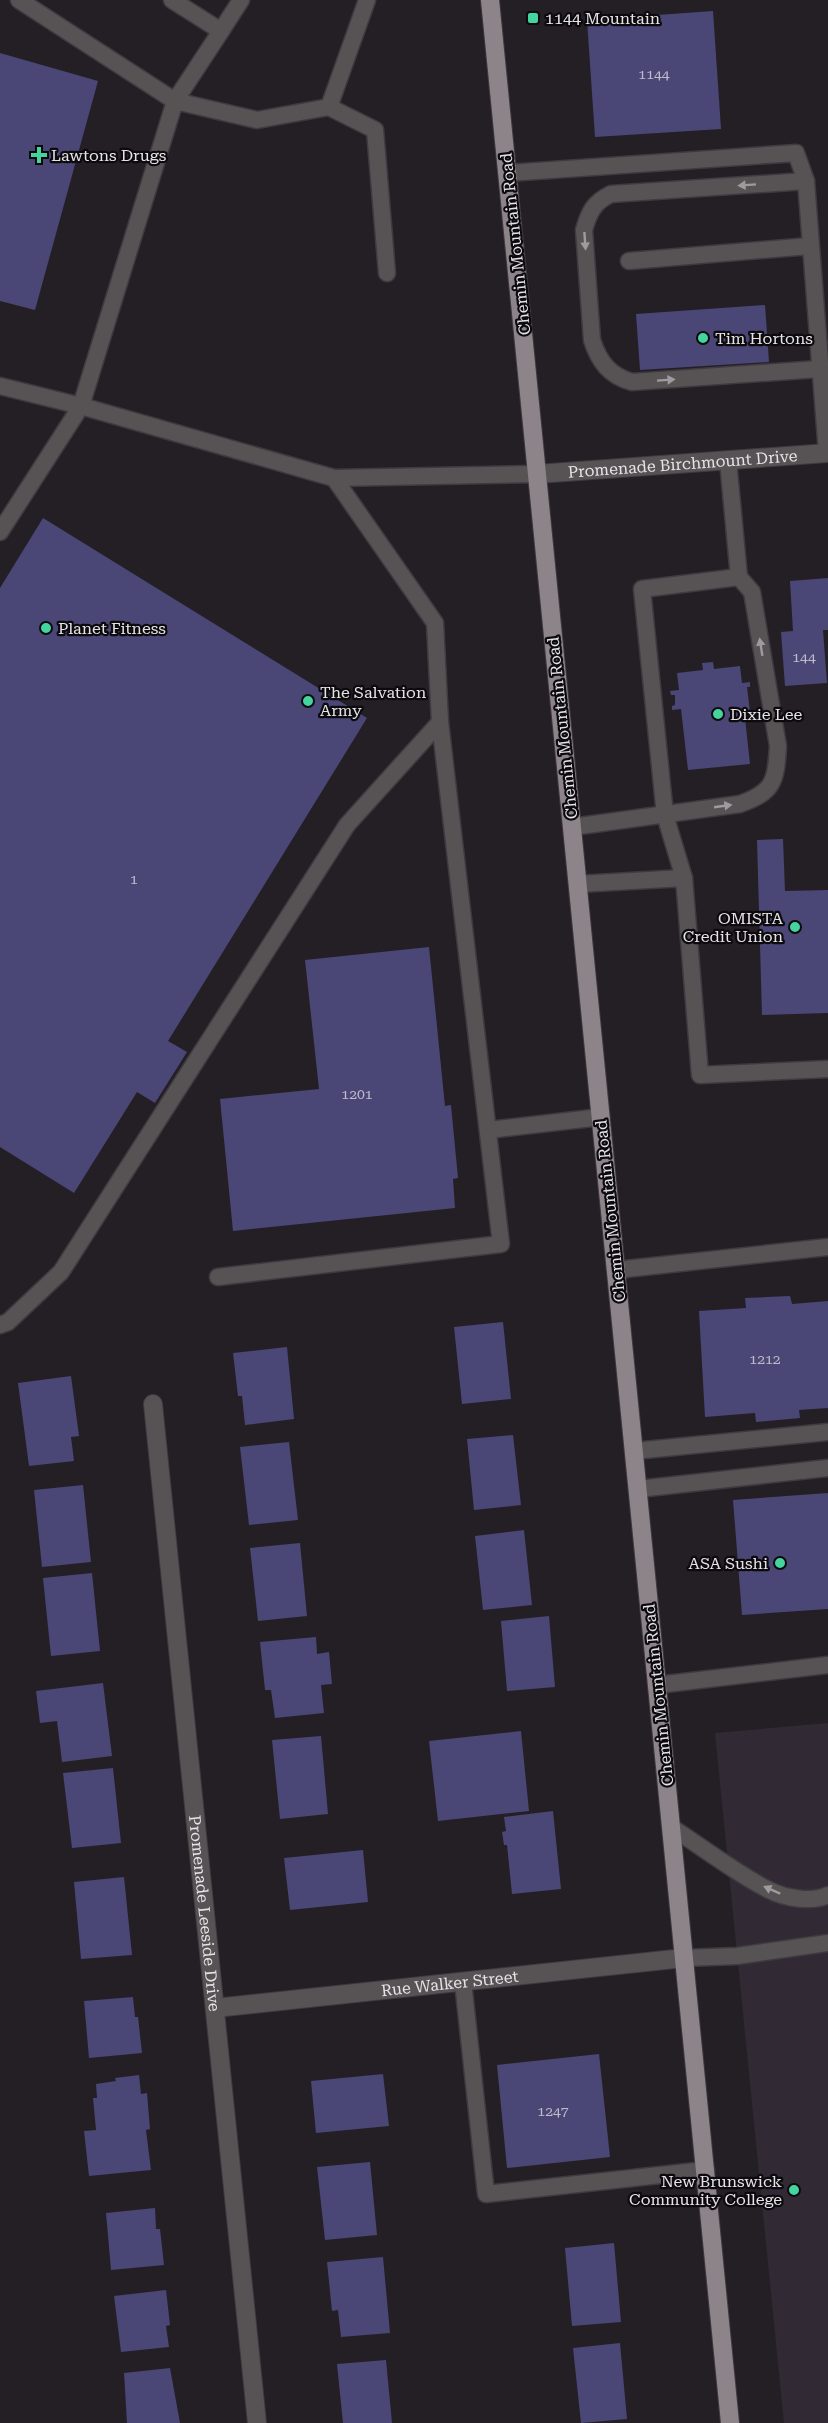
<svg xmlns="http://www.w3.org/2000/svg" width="828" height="2423" font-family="'Roboto Serif',serif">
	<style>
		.built { fill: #312934 }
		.building { fill: #4a4676 }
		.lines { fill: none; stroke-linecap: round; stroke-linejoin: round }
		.lane-casing { stroke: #3f3a40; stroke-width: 19 }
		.street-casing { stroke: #3f3a40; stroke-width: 20 }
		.primary-casing { stroke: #3f3a40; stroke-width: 20 }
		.lane { stroke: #575355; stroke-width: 16 }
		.street { stroke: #575355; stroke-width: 18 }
		.primary { stroke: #8c8488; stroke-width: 18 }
		.oneway { fill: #9e9b9e }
		.poi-dot { fill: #44d49f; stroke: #0c0a0d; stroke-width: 2 }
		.labels { text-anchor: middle; stroke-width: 4.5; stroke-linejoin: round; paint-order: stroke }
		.number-label { font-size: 14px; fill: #bfbccc }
		.poi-label { font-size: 16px; fill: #e6e3e8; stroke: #0c0a0d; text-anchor: start }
		.street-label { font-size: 16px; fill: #e6e3e8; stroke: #0c0a0d }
	</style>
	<rect width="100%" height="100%" fill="#241f25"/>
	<!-- built -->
	<polygon class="built" points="828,1723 828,2423 784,2423 715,1733"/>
	<!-- building -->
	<g class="building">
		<polygon points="713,11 721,129 595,137 587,20"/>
		<polygon points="0,53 98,81 35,310 0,301"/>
		<polygon points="765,305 769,362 640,370 636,314"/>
		<polygon points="43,518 367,718 168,1041 187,1052 155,1103 137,1092 74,1193 0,1147 0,588"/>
		<polygon points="828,578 828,630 823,630 827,683 785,686 781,632 793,631 790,581"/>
		<polygon points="713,662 714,669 740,666 742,683 750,682 750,687 747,687 750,712 753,711 753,717 745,718 750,764 688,770 681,709 672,710 672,706 675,705 675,695 671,695 670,691 679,690 677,673 703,670 702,663"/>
		<polygon points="783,839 785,891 828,890 828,1013 762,1015 757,840"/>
		<polygon points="429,947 445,1106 451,1105 458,1178 453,1179 455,1208 233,1231 220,1099 319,1089 305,960"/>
		<polygon points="790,1296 792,1304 828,1301 828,1408 799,1410 800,1418 756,1422 755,1413 705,1417 699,1311 746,1308 745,1298"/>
		<polygon points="503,1322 511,1399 462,1404 454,1327"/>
		<polygon points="287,1347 294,1419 245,1425 242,1396 238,1396 233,1353"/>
		<polygon points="71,1376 79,1436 71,1437 74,1461 29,1466 18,1383"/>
		<polygon points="513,1435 521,1505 474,1510 467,1439"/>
		<polygon points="289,1442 298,1520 249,1525 240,1447"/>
		<polygon points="83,1485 91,1562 42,1567 34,1490"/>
		<polygon points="828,1493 828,1609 742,1615 733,1500"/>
		<polygon points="524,1530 532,1605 483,1610 475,1536"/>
		<polygon points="300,1543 307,1616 258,1621 250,1548"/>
		<polygon points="92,1573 100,1651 51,1656 43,1578"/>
		<polygon points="549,1616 555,1687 507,1691 501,1621"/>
		<polygon points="316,1637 317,1654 329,1652 332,1684 321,1685 324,1713 275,1718 271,1690 265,1690 260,1642"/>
		<polygon points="103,1683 112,1756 62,1762 57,1721 40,1723 36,1691"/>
		<polygon points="521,1731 529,1811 438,1821 429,1741"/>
		<polygon points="321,1736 328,1814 280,1819 272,1740"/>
		<polygon points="113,1768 121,1843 72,1848 63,1773"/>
		<polygon points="553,1811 561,1889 512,1894 507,1845 504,1845 502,1832 506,1831 504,1817"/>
		<polygon points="363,1850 368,1902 290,1910 284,1858"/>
		<polygon points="124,1877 132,1955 81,1959 74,1882"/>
		<polygon points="133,1997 135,2017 138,2017 142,2053 89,2058 84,2001"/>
		<polygon points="599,2054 610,2157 507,2168 497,2065"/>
		<polygon points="383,2074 389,2126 316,2133 311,2081"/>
		<polygon points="139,2075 141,2094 147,2093 150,2129 146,2130 151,2170 89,2176 84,2131 96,2130 93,2098 97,2098 96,2084 116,2081 115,2078"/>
		<polygon points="370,2162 377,2235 325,2240 317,2167"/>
		<polygon points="155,2208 156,2229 160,2229 164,2265 111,2270 106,2213"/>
		<polygon points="614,2243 621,2322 572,2326 565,2248"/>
		<polygon points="383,2257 390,2333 341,2337 338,2310 332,2311 327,2262"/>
		<polygon points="166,2290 170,2325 166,2326 169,2347 121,2352 114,2296"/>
		<polygon points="620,2343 627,2419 581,2423 573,2348"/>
		<polygon points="386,2360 392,2423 343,2423 337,2364"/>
		<polygon points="170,2368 180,2423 127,2423 124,2373"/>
	</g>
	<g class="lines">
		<!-- lane casing -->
		<g class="lane-casing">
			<g id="lane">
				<polyline points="19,0 175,101 221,31"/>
				<polyline points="172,0 221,31 241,0"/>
				<polyline points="329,107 375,130 387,273"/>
				<polyline points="507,173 796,153 806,181 827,453"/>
				<path d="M 806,181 L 611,194 C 594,202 589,212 584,230 L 592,340 C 599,362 610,376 632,382 L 819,369"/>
				<polyline points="629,261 810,246"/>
				<polyline points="0,386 81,406 334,478 537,474"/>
				<polyline points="0,532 81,406 175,101 257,120 329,107 367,0"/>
				<path d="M 572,827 L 740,804 C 774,792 776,781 778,746 L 752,592 L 739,577"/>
				<polyline points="684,878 665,815 642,589 739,577 728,461"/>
				<polyline points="578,884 684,878 700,1075 828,1069"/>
				<polyline points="488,1130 601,1117"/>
				<polyline points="616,1270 828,1247"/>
				<polyline points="218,1277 501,1244 440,722 435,623 334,478"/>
				<polyline points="0,1325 8,1322 61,1272 347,825 440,722"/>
				<polyline points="634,1451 828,1432"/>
				<polyline points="638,1489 828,1468"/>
				<polyline points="657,1685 828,1665"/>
				<path d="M 671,1827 C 702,1847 737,1874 769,1890 C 785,1898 812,1903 828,1895"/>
				<polyline points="684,1958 737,1956 828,1943"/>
				<polyline points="463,1982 486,2194 706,2170"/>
			</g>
		</g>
		<!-- street casing -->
		<g class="street-casing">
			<g id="street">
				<path id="s1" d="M 537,474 L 828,453"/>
				<path id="s2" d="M 153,1404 L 257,2423"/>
				<path id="s3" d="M 215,2008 L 684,1958"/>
			</g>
		</g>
		<!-- primary casing -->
		<g class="primary-casing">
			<polyline id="primary" points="490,0 730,2423"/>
		</g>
		<!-- lane -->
		<use href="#lane" class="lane"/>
		<!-- street -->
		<use href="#street" class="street"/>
		<!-- primary -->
		<use href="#primary" class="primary"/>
	</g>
	<!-- one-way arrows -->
	<defs><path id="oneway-solid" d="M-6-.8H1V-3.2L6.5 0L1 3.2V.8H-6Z" transform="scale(1.5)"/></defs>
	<g class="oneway">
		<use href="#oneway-solid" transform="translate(747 185) rotate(176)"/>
		<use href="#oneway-solid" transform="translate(585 241) rotate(86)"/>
		<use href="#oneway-solid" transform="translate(666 380) rotate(-4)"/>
		<use href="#oneway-solid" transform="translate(761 647) rotate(-99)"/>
		<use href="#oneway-solid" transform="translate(723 806) rotate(-8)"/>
		<use href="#oneway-solid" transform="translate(772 1890) rotate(-156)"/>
	</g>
	<!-- markers -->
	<g class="poi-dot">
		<rect x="527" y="12" width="12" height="12" rx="3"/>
		<path d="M36 146h6v6h6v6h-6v6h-6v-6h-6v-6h6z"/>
		<circle cx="703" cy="338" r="6"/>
		<circle cx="46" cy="628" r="6"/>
		<circle cx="308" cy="701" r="6"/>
		<circle cx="718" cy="714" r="6"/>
		<circle cx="795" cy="927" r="6"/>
		<circle cx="780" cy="1563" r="6"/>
		<circle cx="794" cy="2190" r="6"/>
	</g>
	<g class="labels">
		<!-- number labels -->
		<g class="number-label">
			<text x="654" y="79">1144</text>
			<text x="804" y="662">144</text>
			<text x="134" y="884">1</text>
			<text x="357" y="1099">1201</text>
			<text x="765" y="1364">1212</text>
			<text x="553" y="2116">1247</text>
		</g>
		<!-- poi labels -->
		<g class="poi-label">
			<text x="545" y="24">1144 Mountain</text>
			<text x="51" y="161">Lawtons Drugs</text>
			<text x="715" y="344">Tim Hortons</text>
			<text x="58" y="634">Planet Fitness</text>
			<text x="320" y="698">The Salvation<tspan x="320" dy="18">Army</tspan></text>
			<text x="730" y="720">Dixie Lee</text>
			<text x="783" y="924" text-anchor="end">OMISTA<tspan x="783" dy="18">Credit Union</tspan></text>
			<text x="768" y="1569" text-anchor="end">ASA Sushi</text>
			<text x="782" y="2187" text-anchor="end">New Brunswick<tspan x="782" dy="18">Community College</tspan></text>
		</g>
		<!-- street labels -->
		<g class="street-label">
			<text transform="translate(515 244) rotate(-96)" y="6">Chemin Mountain Road</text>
			<text dy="6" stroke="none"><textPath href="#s1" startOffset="146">Promenade Birchmount Drive</textPath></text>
			<text transform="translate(562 728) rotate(-96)" y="6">Chemin Mountain Road</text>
			<text transform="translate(610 1211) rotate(-96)" y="6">Chemin Mountain Road</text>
			<text transform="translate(658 1695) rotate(-96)" y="6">Chemin Mountain Road</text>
			<text dy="6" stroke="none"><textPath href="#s2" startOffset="512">Promenade Leeside Drive</textPath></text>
			<text dy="6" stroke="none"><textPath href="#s3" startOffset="236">Rue Walker Street</textPath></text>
		</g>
	</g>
</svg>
